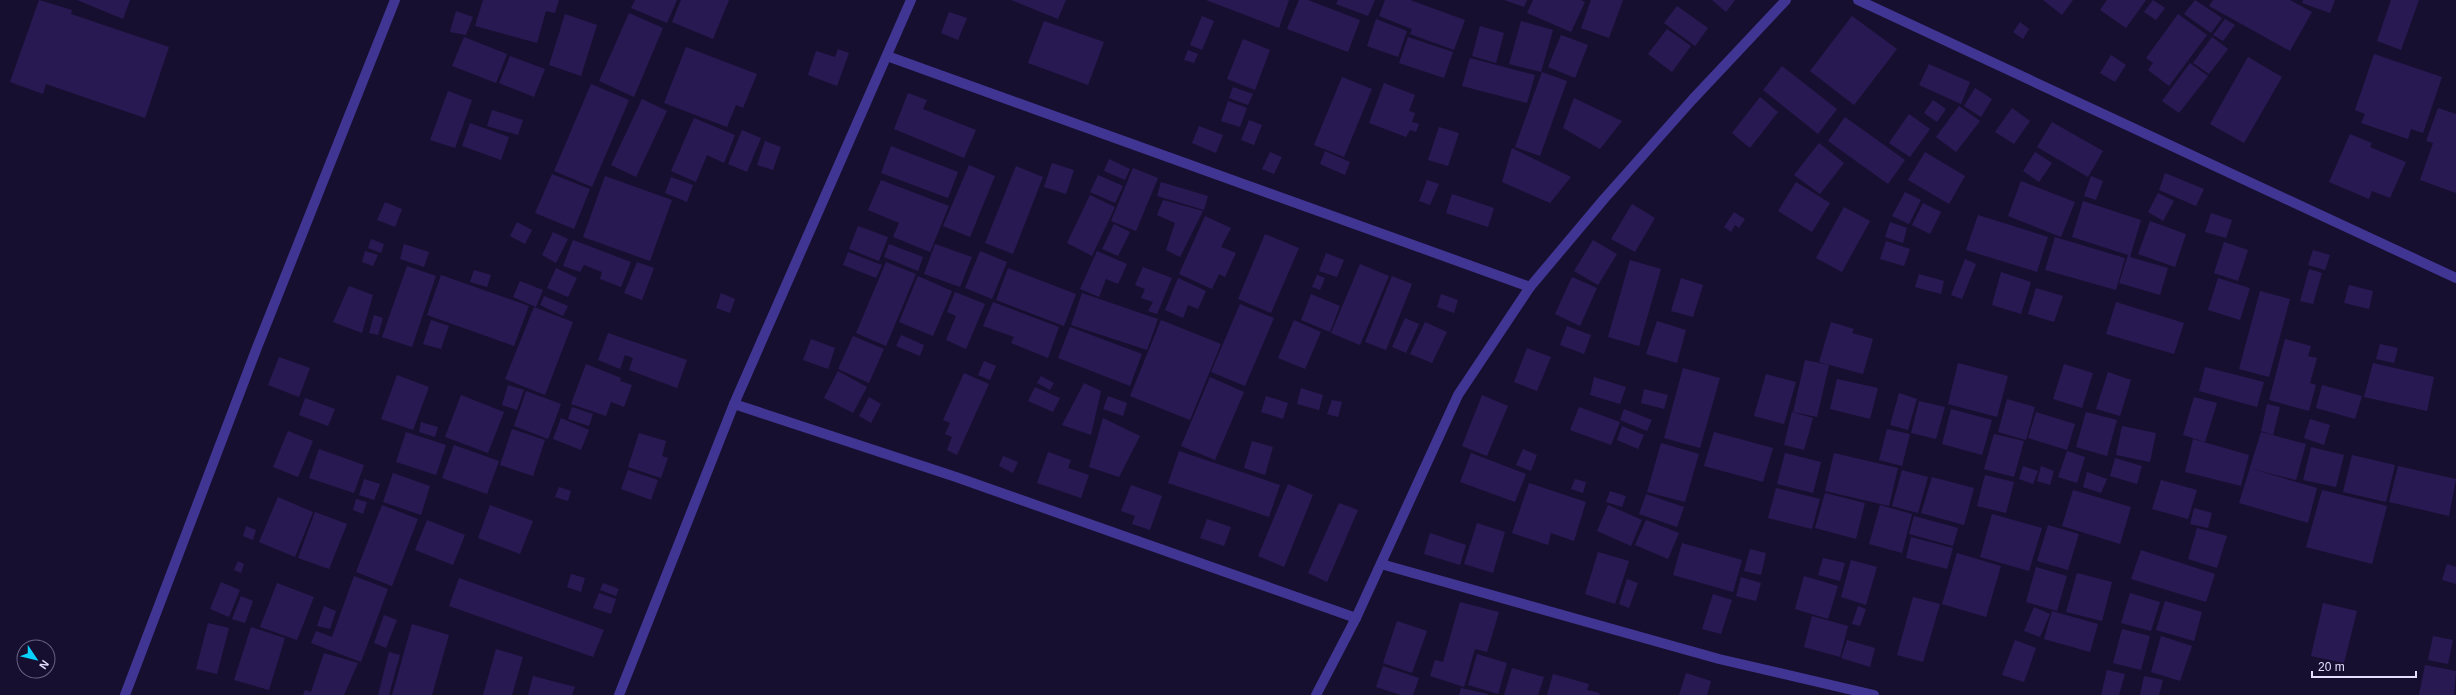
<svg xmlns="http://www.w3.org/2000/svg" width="2456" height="695" font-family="Arial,sans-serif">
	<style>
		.building { fill: #291953 }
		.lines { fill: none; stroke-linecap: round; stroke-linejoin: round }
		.minor { stroke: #413593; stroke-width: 10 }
	</style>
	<rect width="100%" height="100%" fill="#170f30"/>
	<!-- building -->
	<g class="building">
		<polygon points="39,0 72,10 71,14 169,47 145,118 46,84 43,94 10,82"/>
		<polygon points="77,0 130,0 123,19"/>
		<polygon points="483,0 559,0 555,13 546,11 537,43 475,26"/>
		<polygon points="635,0 677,0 667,23 631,8"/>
		<polygon points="681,0 729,0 713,39 672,22"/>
		<polygon points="1011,0 1066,0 1058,19"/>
		<polygon points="1206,0 1289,0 1279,28"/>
		<polygon points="1299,0 1308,0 1360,20 1348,52 1287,29"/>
		<polygon points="1338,0 1375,0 1368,16 1336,4"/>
		<polygon points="1385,0 1410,0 1465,20 1454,50 1410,34 1412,29 1379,16"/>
		<polygon points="1504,0 1527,0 1524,7"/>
		<polygon points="1533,0 1581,0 1585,2 1571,32 1527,13"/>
		<polygon points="1591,0 1623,0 1609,38 1581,28"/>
		<polygon points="1712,0 1735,0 1726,12"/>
		<polygon points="2043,0 2073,0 2062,15"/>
		<polygon points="2107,0 2146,0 2126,28 2100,10"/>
		<polygon points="2153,0 2165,8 2156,20 2144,12"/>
		<polygon points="2195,0 2222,18 2211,33 2184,14"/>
		<polygon points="2213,0 2290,0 2312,12 2290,51 2209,6"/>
		<polygon points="2303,0 2335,0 2330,13 2302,3"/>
		<polygon points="2391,0 2419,0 2401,50 2377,41"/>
		<polygon points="1677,6 1708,28 1695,46 1664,23"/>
		<polygon points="456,11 473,17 466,35 450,32"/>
		<polygon points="949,12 967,18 958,40 941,33"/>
		<polygon points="629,13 663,28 634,97 599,81"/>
		<polygon points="565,14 597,25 581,76 549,65"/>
		<polygon points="2178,14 2207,35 2169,86 2148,70 2153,63 2146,58"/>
		<polygon points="1202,16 1214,21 1202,50 1190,45"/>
		<polygon points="1852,16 1897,49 1854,105 1810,71"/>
		<polygon points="1376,19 1407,31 1398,57 1367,46"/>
		<polygon points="2225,19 2235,25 2223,41 2213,35"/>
		<polygon points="1044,21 1104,42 1088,85 1028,63"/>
		<polygon points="1521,21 1553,30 1541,72 1509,64"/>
		<polygon points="2020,22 2029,29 2023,39 2013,32"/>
		<polygon points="1480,26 1504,33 1496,63 1472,56"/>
		<polygon points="1667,29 1691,46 1672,72 1648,54"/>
		<polygon points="1561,35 1588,45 1575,78 1548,67"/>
		<polygon points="464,37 507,54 496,83 452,66"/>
		<polygon points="1408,37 1453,52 1444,78 1399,63"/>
		<polygon points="2212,37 2228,49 2209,74 2193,63"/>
		<polygon points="1243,39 1270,50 1255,90 1227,79"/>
		<polygon points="686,47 757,74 743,108 736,105 727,127 664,103"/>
		<polygon points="838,49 849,53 837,86 808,75 816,51 835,57"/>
		<polygon points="1188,50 1198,54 1194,63 1184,60"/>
		<polygon points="2374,54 2442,77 2423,133 2411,129 2408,139 2361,123 2365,114 2355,110"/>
		<polygon points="2111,55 2126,65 2115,82 2100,73"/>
		<polygon points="510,56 545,69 534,97 499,83"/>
		<polygon points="2248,57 2282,77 2244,143 2210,124"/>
		<polygon points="1470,58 1535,75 1527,103 1462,86"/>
		<polygon points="2190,63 2208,76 2179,113 2162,101"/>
		<polygon points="1929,64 1970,82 1961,104 1919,85"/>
		<polygon points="1782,66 1837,109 1818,134 1763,90"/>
		<polygon points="1542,72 1567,81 1540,156 1515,147"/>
		<polygon points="1342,77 1372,89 1344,157 1314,145"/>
		<polygon points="1384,83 1415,95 1409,111 1415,113 1412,122 1419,124 1416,132 1410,130 1406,137 1369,123"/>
		<polygon points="591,84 629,100 592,187 554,171"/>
		<polygon points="1233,87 1253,94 1248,105 1229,98"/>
		<polygon points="1975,88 1992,99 1981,117 1964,106"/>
		<polygon points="448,91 472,100 455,148 430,140"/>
		<polygon points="908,93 927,100 923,109 976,130 964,158 894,129"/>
		<polygon points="1760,97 1778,112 1750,148 1732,133"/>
		<polygon points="1574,98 1622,121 1600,149 1563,128"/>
		<polygon points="642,99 667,111 636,177 611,165"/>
		<polygon points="1933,100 1946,109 1937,122 1924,113"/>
		<polygon points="1228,101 1247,108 1240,127 1221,121"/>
		<polygon points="1959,106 1980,121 1956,152 1936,137"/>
		<polygon points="2012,108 2030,121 2014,144 1995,132"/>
		<polygon points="2438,108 2456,114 2456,193 2420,180 2433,143 2426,141"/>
		<polygon points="492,110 523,120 518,135 487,126"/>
		<polygon points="1909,114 1930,129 1910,157 1889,143"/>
		<polygon points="1845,117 1905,160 1888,184 1828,141"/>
		<polygon points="694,118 735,135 724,163 707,155 696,182 671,171"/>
		<polygon points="1249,120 1262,125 1254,145 1241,140"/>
		<polygon points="2052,122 2103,151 2088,177 2037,147"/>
		<polygon points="470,123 509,137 501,160 462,146"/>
		<polygon points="1199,126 1223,135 1216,153 1192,143"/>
		<polygon points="1439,127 1459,133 1448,166 1428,160"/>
		<polygon points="742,130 761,138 747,172 728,164"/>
		<polygon points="2350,134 2372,143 2370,147 2406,162 2390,198 2372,191 2369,199 2329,182"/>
		<polygon points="765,141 781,147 773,170 757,165"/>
		<polygon points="1819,143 1844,163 1820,194 1794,175"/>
		<polygon points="891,146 958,172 948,198 881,173"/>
		<polygon points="1512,148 1571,177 1550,203 1502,182"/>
		<polygon points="1325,151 1350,162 1345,175 1320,164"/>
		<polygon points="1270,152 1282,157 1274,174 1262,169"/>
		<polygon points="1925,152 1965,176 1949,204 1908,180"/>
		<polygon points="2035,152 2052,163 2039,182 2023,171"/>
		<polygon points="1109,159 1130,169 1125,180 1104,171"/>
		<polygon points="1052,163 1074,170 1066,194 1044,187"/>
		<polygon points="969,165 995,176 970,237 943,226"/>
		<polygon points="1016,166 1043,177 1013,254 985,243"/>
		<polygon points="1133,168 1158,178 1136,231 1111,221"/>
		<polygon points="2165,173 2204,189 2196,206 2159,190"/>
		<polygon points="552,174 590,189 574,229 535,213"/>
		<polygon points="1098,175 1123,186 1115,203 1090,192"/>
		<polygon points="605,176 672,200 650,261 583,237"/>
		<polygon points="2091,176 2103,181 2096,200 2084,196"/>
		<polygon points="671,177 693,185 687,202 665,193"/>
		<polygon points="881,180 949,206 930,252 893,237 899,223 868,210"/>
		<polygon points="1427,180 1439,184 1430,205 1419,201"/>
		<polygon points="2021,181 2075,202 2061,237 2008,216"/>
		<polygon points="1161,182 1208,196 1204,210 1157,196"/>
		<polygon points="1796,182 1830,203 1812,232 1778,211"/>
		<polygon points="1905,192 1921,200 1909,224 1892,216"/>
		<polygon points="2158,193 2174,201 2163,221 2148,212"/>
		<polygon points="1452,194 1494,208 1488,227 1446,213"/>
		<polygon points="1090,195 1115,207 1092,256 1067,243"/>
		<polygon points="1163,200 1203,211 1180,257 1166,250 1175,223 1157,215"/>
		<polygon points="2083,201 2141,220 2130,257 2168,268 2160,295 2119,283 2128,255 2072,237"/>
		<polygon points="385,202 402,209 395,227 377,220"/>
		<polygon points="1923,203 1941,212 1930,234 1912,225"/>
		<polygon points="1632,204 1655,218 1635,252 1611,239"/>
		<polygon points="1844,207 1870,221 1842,272 1816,258"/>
		<polygon points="1734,212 1745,219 1739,228 1735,225 1731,232 1724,227"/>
		<polygon points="2211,213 2232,220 2226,238 2205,232"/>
		<polygon points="1978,215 2048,237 2037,272 1966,250"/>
		<polygon points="1205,216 1231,228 1221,247 1236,253 1225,277 1219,274 1212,289 1179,274"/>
		<polygon points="2150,221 2186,234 2175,267 2138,254"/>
		<polygon points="517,222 532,230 525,244 510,236"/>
		<polygon points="1890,222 1907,228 1903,243 1885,237"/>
		<polygon points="1114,224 1130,232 1118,256 1102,249"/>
		<polygon points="858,226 888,237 879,261 849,249"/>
		<polygon points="553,232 568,239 556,263 542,255"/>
		<polygon points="1265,234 1299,248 1271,313 1238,299"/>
		<polygon points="2055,237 2125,258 2116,290 2045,270"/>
		<polygon points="371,239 384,244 381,253 368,248"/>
		<polygon points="573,240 631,262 621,287 600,279 602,272 584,265 580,272 563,266"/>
		<polygon points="1593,240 1617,254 1598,285 1574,271"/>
		<polygon points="1886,241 1910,249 1904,266 1880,259"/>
		<polygon points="2224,242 2248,250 2238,281 2214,273"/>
		<polygon points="404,244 429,252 424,267 400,259"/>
		<polygon points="889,244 923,257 918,271 884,257"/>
		<polygon points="935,244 972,257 960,287 924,274"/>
		<polygon points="2313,250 2330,255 2325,270 2308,265"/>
		<polygon points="365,251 378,255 373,266 362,262"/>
		<polygon points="980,251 1007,262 992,299 965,288"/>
		<polygon points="1097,251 1127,264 1118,284 1106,279 1099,297 1080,289"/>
		<polygon points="848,252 882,265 876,278 843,265"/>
		<polygon points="1326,253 1344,260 1337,277 1319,271"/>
		<polygon points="1965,259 1976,264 1962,299 1951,295"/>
		<polygon points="1630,260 1661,269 1639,346 1608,337"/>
		<polygon points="637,262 654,268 642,300 624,293"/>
		<polygon points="886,262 916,274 886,346 856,333"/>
		<polygon points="1360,264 1389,276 1360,345 1331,333"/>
		<polygon points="407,266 436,276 412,347 382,337"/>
		<polygon points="1143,267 1172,278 1157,314 1148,311 1153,302 1141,298 1145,289 1135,285"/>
		<polygon points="556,268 577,278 568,297 547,288"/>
		<polygon points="1008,268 1076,294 1064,326 996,300"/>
		<polygon points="2309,269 2322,273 2313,304 2300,301"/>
		<polygon points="474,270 491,275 487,287 470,282"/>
		<polygon points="2001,272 2031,282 2021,314 1992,305"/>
		<polygon points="1919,274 1944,281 1941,294 1915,287"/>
		<polygon points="441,275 529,306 514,346 427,315"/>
		<polygon points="1317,275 1325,278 1320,290 1312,287"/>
		<polygon points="918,276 952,291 933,336 899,322"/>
		<polygon points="1392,276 1412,284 1386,350 1365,342"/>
		<polygon points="1572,277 1597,288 1580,326 1555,314"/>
		<polygon points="1178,278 1206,291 1198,309 1188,305 1183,318 1165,310"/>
		<polygon points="1681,278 1703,285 1693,317 1671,311"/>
		<polygon points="2218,278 2250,288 2240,320 2208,310"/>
		<polygon points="520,281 543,290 536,307 513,297"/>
		<polygon points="2349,285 2373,291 2369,309 2344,303"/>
		<polygon points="349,286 373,295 362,333 333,322"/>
		<polygon points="2036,288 2063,296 2054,322 2028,314"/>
		<polygon points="2260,291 2290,299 2269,377 2239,369"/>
		<polygon points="955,292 985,304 966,349 946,340 956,316 947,312"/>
		<polygon points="721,293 735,299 730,313 716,308"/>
		<polygon points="1082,293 1158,319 1147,350 1071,325"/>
		<polygon points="1311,294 1340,306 1330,332 1301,320"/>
		<polygon points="1441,294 1458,300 1454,313 1437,307"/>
		<polygon points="544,296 568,306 563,316 540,305"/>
		<polygon points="993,302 1059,327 1048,358 1011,343 1014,337 983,326"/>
		<polygon points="2116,302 2184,323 2174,354 2106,334"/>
		<polygon points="1240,304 1274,318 1245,386 1211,372"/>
		<polygon points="534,307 573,322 545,395 505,379"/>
		<polygon points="374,315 383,318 378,335 369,333"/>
		<polygon points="1405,318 1419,324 1406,353 1392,347"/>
		<polygon points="431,320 449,326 441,349 423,344"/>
		<polygon points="1161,320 1221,344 1190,420 1130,396"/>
		<polygon points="1294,320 1321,332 1305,369 1278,358"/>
		<polygon points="1657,321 1686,330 1677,363 1646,354"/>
		<polygon points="1425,322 1447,332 1432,363 1410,354"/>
		<polygon points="1831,322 1854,329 1852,333 1873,339 1863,374 1819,362"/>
		<polygon points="1567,326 1591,335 1584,354 1560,345"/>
		<polygon points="1070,327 1142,354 1130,386 1058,358"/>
		<polygon points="608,333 687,360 677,388 629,370 633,358 625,355 620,369 598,360"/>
		<polygon points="901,335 924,345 920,356 896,346"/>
		<polygon points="853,336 884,349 869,383 838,369"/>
		<polygon points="811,339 835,348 828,369 803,360"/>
		<polygon points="2285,339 2311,346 2308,356 2317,358 2310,383 2316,385 2309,411 2269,400"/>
		<polygon points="2380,344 2398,348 2394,363 2376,359"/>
		<polygon points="1527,348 1551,357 1537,391 1514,382"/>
		<polygon points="279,357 310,368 299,397 268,385"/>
		<polygon points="1805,360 1829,365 1817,417 1793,412"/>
		<polygon points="984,361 996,366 990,380 978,375"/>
		<polygon points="1958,363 2008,376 1997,417 1948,404"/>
		<polygon points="2373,363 2434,377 2427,411 2364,397"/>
		<polygon points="586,364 621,378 620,381 632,385 624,407 611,402 606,416 571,404"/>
		<polygon points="2064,364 2093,373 2082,408 2053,399"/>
		<polygon points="2205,367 2264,382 2257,407 2199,391"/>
		<polygon points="1683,368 1720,378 1700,448 1664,438"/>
		<polygon points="838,371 867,387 853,413 824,398"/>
		<polygon points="2108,372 2131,380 2120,416 2096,409"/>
		<polygon points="964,373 989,384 957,455 947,450 952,437 945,434 950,423 943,420"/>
		<polygon points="1766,374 1796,382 1784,424 1754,416"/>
		<polygon points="397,375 429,387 413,430 381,419"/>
		<polygon points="1041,376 1054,383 1050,390 1037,383"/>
		<polygon points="1210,377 1244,392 1215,460 1181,446"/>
		<polygon points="1594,377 1626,387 1620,404 1590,395"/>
		<polygon points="1837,379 1878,388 1870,419 1830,409"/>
		<polygon points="1084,383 1101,391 1091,435 1062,425"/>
		<polygon points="508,385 524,390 517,410 502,405"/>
		<polygon points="2322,385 2362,396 2355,419 2316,408"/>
		<polygon points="1035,387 1060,398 1053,412 1028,401"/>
		<polygon points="1301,388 1323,395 1319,410 1297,404"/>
		<polygon points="1644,389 1668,395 1664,409 1641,403"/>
		<polygon points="526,391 561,404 548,439 514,426"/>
		<polygon points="1899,393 1917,399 1908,430 1890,425"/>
		<polygon points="461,395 504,412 488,453 445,437"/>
		<polygon points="1482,395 1508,406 1487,456 1462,446"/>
		<polygon points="1108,396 1127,403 1123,416 1103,409"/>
		<polygon points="1266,396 1288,403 1283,419 1261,412"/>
		<polygon points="869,397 881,404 871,423 859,416"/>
		<polygon points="2194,397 2217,403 2205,442 2183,435"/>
		<polygon points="305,398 335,409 328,426 299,415"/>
		<polygon points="2007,399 2035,407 2026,440 1998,432"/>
		<polygon points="1332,400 1342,402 1338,417 1327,414"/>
		<polygon points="1919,401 1945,407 1936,439 1911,433"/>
		<polygon points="2267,404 2280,407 2273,435 2261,431"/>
		<polygon points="572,407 593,414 589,426 568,419"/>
		<polygon points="1579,407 1620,422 1611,445 1570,430"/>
		<polygon points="1624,409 1652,420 1647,431 1620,420"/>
		<polygon points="1951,409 1992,420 1982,455 1942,444"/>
		<polygon points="1792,412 1813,418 1804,450 1784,445"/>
		<polygon points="2036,412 2075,424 2067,450 2028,438"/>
		<polygon points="2086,412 2117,420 2107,456 2076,447"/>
		<polygon points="561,418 589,430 581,450 553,439"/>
		<polygon points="1103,418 1140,436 1119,477 1089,467"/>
		<polygon points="2310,419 2330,425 2324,445 2304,438"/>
		<polygon points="421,422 438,427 435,437 419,432"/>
		<polygon points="1622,426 1644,435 1638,449 1617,440"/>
		<polygon points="2122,426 2156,433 2150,462 2116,455"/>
		<polygon points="512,429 545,440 533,476 500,465"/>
		<polygon points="1887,429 1910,434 1902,466 1879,460"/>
		<polygon points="288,431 313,441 298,477 273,467"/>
		<polygon points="406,432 446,445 436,475 396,462"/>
		<polygon points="1714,432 1773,448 1763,482 1704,466"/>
		<polygon points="2261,432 2306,444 2296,480 2252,469 2317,488 2308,523 2239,503"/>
		<polygon points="639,433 666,441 662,456 668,458 661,478 628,467"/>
		<polygon points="1994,434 2024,441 2014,477 1984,469"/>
		<polygon points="2193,439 2249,455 2241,486 2185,472"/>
		<polygon points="1252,441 1273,447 1265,475 1244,468"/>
		<polygon points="1661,443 1699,454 1685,502 1647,492"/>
		<polygon points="454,445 499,461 487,494 442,478"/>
		<polygon points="2311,447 2344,455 2336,487 2303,480"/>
		<polygon points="319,449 364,465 354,493 309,478"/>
		<polygon points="1523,449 1537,455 1531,471 1516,465"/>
		<polygon points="1179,451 1280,485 1269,517 1168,483"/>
		<polygon points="2067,451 2085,457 2077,483 2058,477"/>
		<polygon points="1048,452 1071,460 1068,468 1089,475 1081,498 1037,483"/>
		<polygon points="1471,453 1526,474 1515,502 1460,482"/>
		<polygon points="1785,453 1821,462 1813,493 1777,484"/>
		<polygon points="1834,453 1898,468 1889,506 1825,491"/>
		<polygon points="2352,455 2395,465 2386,502 2343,492"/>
		<polygon points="1003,456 1018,462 1013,473 999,466"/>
		<polygon points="2115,458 2142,466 2137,484 2110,476"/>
		<polygon points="2023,466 2038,471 2033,484 2019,479"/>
		<polygon points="2041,466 2054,471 2050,485 2037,481"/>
		<polygon points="2398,466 2456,479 2449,516 2389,502"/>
		<polygon points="628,470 658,480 651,500 621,489"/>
		<polygon points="1902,470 1928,477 1918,513 1892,506"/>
		<polygon points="2087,472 2107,479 2101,493 2083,487"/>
		<polygon points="393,473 430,486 421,515 383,502"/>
		<polygon points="1985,475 2014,482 2006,513 1977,506"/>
		<polygon points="1932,477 1974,488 1964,525 1921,513"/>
		<polygon points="364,479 380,484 374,500 359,495"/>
		<polygon points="1575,479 1586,482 1583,493 1571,489"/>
		<polygon points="2161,480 2197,490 2188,519 2152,509"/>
		<polygon points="1529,483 1586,502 1574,541 1551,533 1548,545 1512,533"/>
		<polygon points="1288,484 1313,495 1284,567 1258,556"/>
		<polygon points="1131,485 1162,496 1150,530 1132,524 1135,516 1121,511"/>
		<polygon points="559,487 571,491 568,501 555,497"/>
		<polygon points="1776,488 1820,499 1812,529 1768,518"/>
		<polygon points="2073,490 2131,507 2120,544 2062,526"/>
		<polygon points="2322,490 2387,506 2372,564 2306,547"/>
		<polygon points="1610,491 1626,496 1622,507 1606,502"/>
		<polygon points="1825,493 1865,503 1856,539 1815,528"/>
		<polygon points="1646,494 1684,507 1677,527 1639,514"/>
		<polygon points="278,497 313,512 295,557 259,542"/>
		<polygon points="356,499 367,502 363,514 353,510"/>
		<polygon points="1339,503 1358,510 1327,582 1308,573"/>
		<polygon points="382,505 418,519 392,586 356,572"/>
		<polygon points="490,505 533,521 520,554 478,538"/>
		<polygon points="1608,505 1642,520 1631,546 1597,531"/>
		<polygon points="1880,505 1912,514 1902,553 1869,544"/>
		<polygon points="2194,508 2212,513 2208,528 2190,524"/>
		<polygon points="315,512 347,524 329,569 298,558"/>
		<polygon points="1992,514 2042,528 2029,571 1980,557"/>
		<polygon points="1914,516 1958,528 1953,546 1909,534"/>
		<polygon points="1207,519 1231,527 1224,546 1200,538"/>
		<polygon points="427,520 465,535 453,565 415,550"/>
		<polygon points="1646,520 1679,533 1668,559 1635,545"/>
		<polygon points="1477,523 1505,532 1493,573 1464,564"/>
		<polygon points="2048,525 2079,534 2068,570 2037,561"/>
		<polygon points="246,526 256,530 253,540 243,536"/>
		<polygon points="2197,528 2227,536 2217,568 2188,559"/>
		<polygon points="1430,533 1466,545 1460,565 1424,554"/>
		<polygon points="1911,537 1953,548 1947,569 1906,558"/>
		<polygon points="1682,543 1742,560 1733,592 1673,575"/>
		<polygon points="1750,549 1766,553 1761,575 1744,571"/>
		<polygon points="2141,550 2215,574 2206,602 2131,579"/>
		<polygon points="1598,552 1629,561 1615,604 1585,594"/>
		<polygon points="1957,553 2001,566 1986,617 1942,604"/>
		<polygon points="1823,558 1845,563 1840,581 1818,575"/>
		<polygon points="1851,560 1877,567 1866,605 1841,597"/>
		<polygon points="238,561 244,564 241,573 234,570"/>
		<polygon points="2447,564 2456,567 2456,584 2442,580"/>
		<polygon points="2036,567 2067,576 2057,611 2026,602"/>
		<polygon points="2077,573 2112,582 2102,621 2066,612"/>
		<polygon points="571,574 585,578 581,592 567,587"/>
		<polygon points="354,576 388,589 361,662 311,643 316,631 332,637"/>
		<polygon points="1804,576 1838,586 1828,619 1795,609"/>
		<polygon points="1741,577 1761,583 1756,601 1736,596"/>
		<polygon points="459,578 604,630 593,657 449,606"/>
		<polygon points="1627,579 1638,583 1629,608 1619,604"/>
		<polygon points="221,582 240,590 229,617 210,609"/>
		<polygon points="277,583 314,597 297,640 260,627"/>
		<polygon points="603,583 619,589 616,596 600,590"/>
		<polygon points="599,593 616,599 611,614 593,608"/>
		<polygon points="2130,593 2160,602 2151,631 2121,623"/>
		<polygon points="1713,594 1732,600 1721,634 1702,629"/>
		<polygon points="241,596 253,601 245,623 232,619"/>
		<polygon points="1913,597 1940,604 1923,662 1897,655"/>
		<polygon points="2165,601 2202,612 2194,641 2156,630"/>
		<polygon points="1460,602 1499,612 1487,652 1475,649 1464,687 1430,676 1435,660 1443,662"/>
		<polygon points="2323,603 2357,611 2344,663 2311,656"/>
		<polygon points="324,606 336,611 330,629 317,626"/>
		<polygon points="1858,606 1866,609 1860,626 1852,624"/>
		<polygon points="2034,607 2050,614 2040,637 2024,631"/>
		<polygon points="2052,611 2098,624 2090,652 2044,639"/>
		<polygon points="384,615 397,620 386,648 374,643"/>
		<polygon points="1812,616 1848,626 1840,657 1804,647"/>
		<polygon points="1397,621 1427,631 1412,673 1383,663"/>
		<polygon points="208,623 229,628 217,674 196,669"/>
		<polygon points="412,624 449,635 432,695 392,695"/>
		<polygon points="251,627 285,638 269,690 234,680"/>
		<polygon points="2122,629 2150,636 2141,670 2113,663"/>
		<polygon points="2161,636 2192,646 2180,681 2151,672"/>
		<polygon points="2433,636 2453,640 2448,664 2428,660"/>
		<polygon points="1847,640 1875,648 1870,667 1841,658"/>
		<polygon points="2015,640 2036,648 2024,682 2002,675"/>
		<polygon points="496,649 523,657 512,695 483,695"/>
		<polygon points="389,652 400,655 389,695 378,695"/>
		<polygon points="324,653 358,663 344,695 303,695 305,690 311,692"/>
		<polygon points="1477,654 1507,663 1498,694 1468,685"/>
		<polygon points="2425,665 2456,671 2454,695 2419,695"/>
		<polygon points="1383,666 1419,678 1413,695 1401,695 1376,687"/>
		<polygon points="1512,668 1544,677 1538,695 1504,695"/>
		<polygon points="2107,670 2125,674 2119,695 2101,695"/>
		<polygon points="1686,673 1711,681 1707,695 1679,695"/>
		<polygon points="1553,674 1589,684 1587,690 1600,693 1599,695 1547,695"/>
		<polygon points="533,676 575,687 572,695 528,695"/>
		<polygon points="2144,676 2163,680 2159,695 2140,695"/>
		<polygon points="1461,688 1488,694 1488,695 1459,695"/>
	</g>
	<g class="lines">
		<!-- minor -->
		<g class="minor">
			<polyline points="1858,0 2456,278"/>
			<polyline points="887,56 1530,287"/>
			<polyline points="734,404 956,477 1356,618"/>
			<polyline points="1381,564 1719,659 1874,695"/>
			<polyline points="125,695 256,350 395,0"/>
			<polyline points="619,695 734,404 911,0"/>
			<polyline points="1316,695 1356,618 1458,395 1530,287 1604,199 1692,100 1786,0"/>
		</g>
	</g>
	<!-- north arrow -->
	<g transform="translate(36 659) rotate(125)"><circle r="19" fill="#170f30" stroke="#696283"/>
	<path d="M0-3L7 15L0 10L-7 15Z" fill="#0ad2ff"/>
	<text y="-6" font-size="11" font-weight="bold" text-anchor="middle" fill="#e4deff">N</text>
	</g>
	<!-- scale -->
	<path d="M2312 671v6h104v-6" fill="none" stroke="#e4deff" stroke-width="2"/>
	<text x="2318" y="671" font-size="12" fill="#e4deff" stroke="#170f30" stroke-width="3" paint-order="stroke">20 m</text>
</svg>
